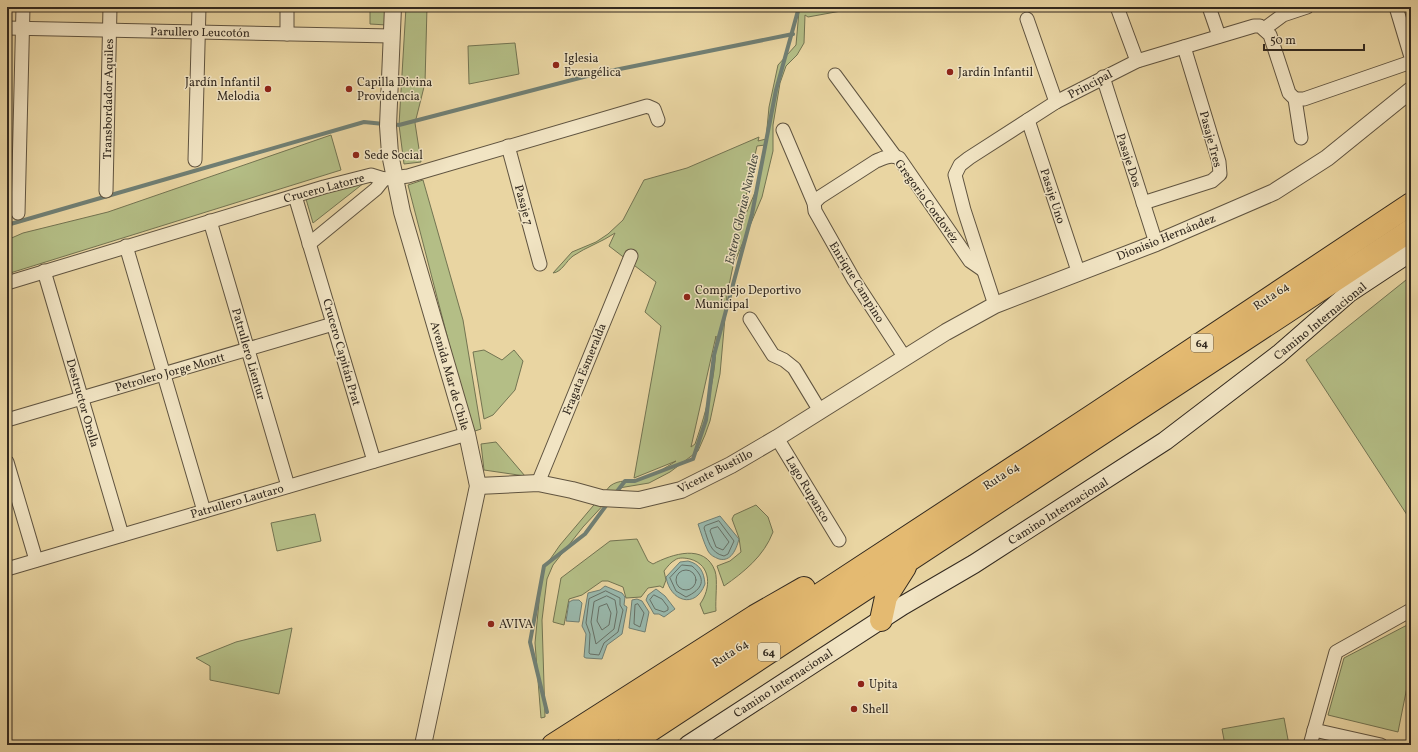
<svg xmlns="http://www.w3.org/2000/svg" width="1418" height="752" font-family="Vollkorn,serif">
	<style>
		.green { fill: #b4be86; stroke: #737452; fill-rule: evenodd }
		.water { fill: #99b8ac; stroke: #707f74 }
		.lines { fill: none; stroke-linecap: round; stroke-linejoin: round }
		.shore { stroke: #667066; stroke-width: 1 }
		.stream { stroke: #707f74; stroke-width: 4 }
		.minor-casing { stroke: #605440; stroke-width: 15 }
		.tertiary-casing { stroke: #605440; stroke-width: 18 }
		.secondary-casing { stroke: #32291f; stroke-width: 20 }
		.trunk-casing { stroke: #32291f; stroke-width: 24 }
		.minor { stroke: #f1e4c3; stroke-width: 13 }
		.tertiary { stroke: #f1e4c3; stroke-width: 16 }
		.secondary { stroke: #f1e4c3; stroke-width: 18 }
		.trunk { stroke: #e4ba71; stroke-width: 22 }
		.poi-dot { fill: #8f2418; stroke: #f1e4c3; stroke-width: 1.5 }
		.labels { text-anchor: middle; stroke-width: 3; stroke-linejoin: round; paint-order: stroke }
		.shield { fill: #f1e4c3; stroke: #6b6150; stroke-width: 1 }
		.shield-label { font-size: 11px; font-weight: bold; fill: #32291f }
		.street-label { font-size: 12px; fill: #32291f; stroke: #f1e4c3 }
		.poi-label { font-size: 12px; fill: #32291f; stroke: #f1e4c3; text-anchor: start }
		.water-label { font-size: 13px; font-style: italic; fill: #4c4d42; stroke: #f1e4c3 }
	</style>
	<rect width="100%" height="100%" fill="#e9d5a2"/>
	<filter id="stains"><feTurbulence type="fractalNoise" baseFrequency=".005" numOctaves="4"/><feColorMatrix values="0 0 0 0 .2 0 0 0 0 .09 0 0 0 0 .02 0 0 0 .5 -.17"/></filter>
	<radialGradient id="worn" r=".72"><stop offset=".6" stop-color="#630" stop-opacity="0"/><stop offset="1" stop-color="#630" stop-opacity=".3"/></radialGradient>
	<!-- green -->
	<g class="green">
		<polygon points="370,7 387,7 387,25 370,24"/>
		<polygon points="406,7 427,7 425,83 415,123 421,162 404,164 399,125"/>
		<path d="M 793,7 L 863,7 L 808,17 L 805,15 L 804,43 L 797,55 L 786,66 L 780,83 L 773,125 L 773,151 L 762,197 L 733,266 L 727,295 L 720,374 L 710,421 L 705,435 L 698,451 L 670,472 L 649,483 L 619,488 L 583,527 L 553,565 L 547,579 L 542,620 L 545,717 L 541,718 L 535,643 L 542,571 L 560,545 L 610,486 C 619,479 629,482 640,479 C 653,476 665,468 676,461 L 634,478 L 661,326 L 645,312 L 656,282 L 609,246 L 615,233 C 602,242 586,247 573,256 C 566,261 562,272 553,273 L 572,252 L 596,242 L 608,234 L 623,220 L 644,180 L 687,168 L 759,137 L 758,141 L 766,139 L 769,107 L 778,65 L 796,45 L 799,11 ZM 765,145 L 757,188 L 738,232 L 757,146 ZM 716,336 C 717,372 707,410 695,444 L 691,447 Z"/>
		<polygon points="515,43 519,74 469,84 468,46"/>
		<polygon points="331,135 341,170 7,274 7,240 23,233 108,212"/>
		<polygon points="369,179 313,223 306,199"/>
		<polygon points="423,180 463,320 481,429 472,432 408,185"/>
		<polygon points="1411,276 1411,521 1306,360"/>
		<polygon points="484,350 502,360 514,350 523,361 515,390 493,415 484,419 473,352"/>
		<polygon points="496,442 525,476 484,470 481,444"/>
		<path d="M 756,505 L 768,517 L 773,532 C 764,556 744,572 724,586 L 717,566 L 730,561 L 741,552 L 739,538 L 732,519 L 734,515 Z"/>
		<polygon points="315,514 321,541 277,551 271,523"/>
		<path d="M 637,539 L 648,561 L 653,564 C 672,554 705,543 715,571 C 718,579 715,601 716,611 L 704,614 L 700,604 C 711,589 712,565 690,559 C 685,558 679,557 675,560 C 671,562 667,567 664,571 L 666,580 L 663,588 L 660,586 L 648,588 L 641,597 L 626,598 L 623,587 L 608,581 L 602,581 L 582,595 L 569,599 L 564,625 L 553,622 L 561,578 L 610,541 Z"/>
		<polygon points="1411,623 1411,667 1398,732 1328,715 1344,658"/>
		<polygon points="292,628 279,694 210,680 210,666 196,658 236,642"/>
		<polygon points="1284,718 1289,745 1225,745 1222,729"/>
	</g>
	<!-- water -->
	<g class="water">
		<path d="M 720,516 L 739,539 C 736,550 731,562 719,559 C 714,557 710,555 708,551 C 704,543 701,533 698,524 Z"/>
		<path d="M 688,561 C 700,564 704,572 705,584 C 695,610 670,601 666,577 L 680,562 Z"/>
		<polygon points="605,586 622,593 625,597 624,605 627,607 622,634 607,645 602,659 586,658 584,657 586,634 582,626 588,593 600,590"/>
		<polygon points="656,589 665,596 675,609 664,617 659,614 654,614 646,600 648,595"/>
		<polygon points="637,599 642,601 649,612 645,632 629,628 632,600"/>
		<polygon points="573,600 579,600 582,603 579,622 566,621 569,602"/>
	</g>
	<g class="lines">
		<!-- shore -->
		<g class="shore">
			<path d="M 719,521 L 734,541 L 728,554 L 724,556 C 710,553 708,540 704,528 L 705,526 Z"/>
			<polygon points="718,527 729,542 723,550 716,547 710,531 711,529"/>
			<path d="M 682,565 L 692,566 C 707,579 703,589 686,597 L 676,591 L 670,578 Z"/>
			<circle cx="686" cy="580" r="10"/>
			<polygon points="606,591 620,598 620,605 623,610 618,632 604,643 599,655 590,654 589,653 590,634 586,623 589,599"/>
			<polygon points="654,595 662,599 668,607 668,610 664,612 655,609 650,600"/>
			<polygon points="607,596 615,600 617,612 614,629 596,644 591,622 594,602"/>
			<polygon points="607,604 611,613 609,625 602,630 597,621 599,607"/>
			<polygon points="638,604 644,613 640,627 634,624 635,605"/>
		</g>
		<!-- stream -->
		<g class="stream">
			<polyline points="391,124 399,125 595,74 793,34"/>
			<polyline points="7,225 364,122 384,124"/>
			<polyline points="615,494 625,481 635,481 693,459 706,420 714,355 752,214 776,90 799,7"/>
			<polyline points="547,712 530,642 544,566 585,534 608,503"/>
		</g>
		<!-- minor casing -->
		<g class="minor-casing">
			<g id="minor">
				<polyline points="1117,7 1137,61"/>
				<polyline points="1209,7 1219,36"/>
				<polyline points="1396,7 1411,57"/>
				<polyline points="1027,19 1056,102"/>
				<polyline points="7,28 392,36"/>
				<polyline points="1264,29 1283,15 1307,7"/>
				<polyline points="287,34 287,7"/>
				<polyline points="835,75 894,155"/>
				<polyline points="1103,77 1156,243"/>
				<polyline points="1295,99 1304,99 1411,62"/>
				<polyline points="1028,120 1078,271"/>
				<polyline points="783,130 814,203 815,211 854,280 905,358"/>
				<polyline points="508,146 540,264"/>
				<polyline points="195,160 199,7"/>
				<polyline points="106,191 110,7"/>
				<polyline points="295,196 374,461"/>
				<path d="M 814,203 L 820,197 L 876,161 C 884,158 890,154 899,158 L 970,261 L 983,270"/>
				<polyline points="1143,203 1212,181 1220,174 1219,162 1184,47"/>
				<polyline points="18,213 23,7"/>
				<polyline points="210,221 288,486"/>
				<polyline points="309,244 376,189 384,179"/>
				<polyline points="126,246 204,511"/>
				<polyline points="44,271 122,535"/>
				<polyline points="7,283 324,187 371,175 384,179 408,176 647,106 654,109 658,120"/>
				<polyline points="995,305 964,210 955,175 960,165 969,158 1056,102 1137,61 1254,26 1260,26 1270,35 1289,93 1295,99 1301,138"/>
				<polyline points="750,319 773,355 784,360 794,368 820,411"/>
				<polyline points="7,420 333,324"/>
				<polyline points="777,438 839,540"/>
				<polyline points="7,462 36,560"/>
				<polyline points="538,483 631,256"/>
				<polyline points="7,569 467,434"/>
				<polyline points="1314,730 1381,745"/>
				<polyline points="1310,745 1336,652 1411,610"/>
			</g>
		</g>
		<!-- tertiary casing -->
		<g class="tertiary-casing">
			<g id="tertiary">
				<polyline points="393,7 388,126 390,154 402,212 467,434 478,486 423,745"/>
				<polyline points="478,486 538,483 572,490 601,498 639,500 681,490 731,465 777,438 946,332 995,305 1156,243 1274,192 1327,158 1411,90"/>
			</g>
		</g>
		<!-- secondary casing -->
		<g class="secondary-casing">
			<polyline id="secondary" points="688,745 902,606 974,564 1165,441 1279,354 1349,293 1411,252"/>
		</g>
		<!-- trunk casing -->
		<g class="trunk-casing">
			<g id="trunk">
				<polyline points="881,620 886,597 905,567"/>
				<polyline points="553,745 755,616 804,588"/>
				<polyline points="590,745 1095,414 1411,204"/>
				<polyline points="628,745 1411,230"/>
			</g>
		</g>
		<!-- minor -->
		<use href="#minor" class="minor"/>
		<!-- tertiary -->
		<use href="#tertiary" class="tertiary"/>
		<!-- secondary -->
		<use href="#secondary" class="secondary"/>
		<!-- trunk -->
		<use href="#trunk" class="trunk"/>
	</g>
	<!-- markers -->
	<g class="poi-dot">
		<circle cx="556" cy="65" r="4"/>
		<circle cx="950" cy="72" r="4"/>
		<circle cx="268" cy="89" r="4"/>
		<circle cx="349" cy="89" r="4"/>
		<circle cx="356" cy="155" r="4"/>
		<circle cx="687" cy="297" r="4"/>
		<circle cx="491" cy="624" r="4"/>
		<circle cx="861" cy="684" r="4"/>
		<circle cx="854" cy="709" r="4"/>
	</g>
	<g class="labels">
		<!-- shield labels -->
		<g class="shield">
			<rect x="1191" y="334" width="22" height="18" rx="3"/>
			<rect x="758" y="643" width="22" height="18" rx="3"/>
		</g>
		<g class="shield-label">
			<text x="1202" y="347">64</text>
			<text x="769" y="656">64</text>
		</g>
		<!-- street labels -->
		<g class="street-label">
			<text transform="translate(200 32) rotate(1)" y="4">Parullero Leucotón</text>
			<text transform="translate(1090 84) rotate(-28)" y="4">Principal</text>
			<text transform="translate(108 99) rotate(-89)" y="4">Transbordador Aquiles</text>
			<text transform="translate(1211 139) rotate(75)" y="4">Pasaje Tres</text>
			<text transform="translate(1129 160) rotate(72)" y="4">Pasaje Dos</text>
			<text transform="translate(324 188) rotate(-15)" y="4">Crucero Latorre</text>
			<text transform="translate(1053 196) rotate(72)" y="4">Pasaje Uno</text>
			<text transform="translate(927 201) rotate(54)" y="4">Gregorio Cordovéz</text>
			<text transform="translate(524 205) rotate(75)" y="4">Pasaje 7</text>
			<text transform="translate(1166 237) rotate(-22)" y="4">Dionisio Hernández</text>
			<text transform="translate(857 282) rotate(58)" y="4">Enrique Campino</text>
			<text transform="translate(1271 296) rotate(-34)" y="4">Ruta 64</text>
			<text transform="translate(1320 321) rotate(-39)" y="4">Camino Internacional</text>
			<text transform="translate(342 352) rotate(74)" y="4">Crucero Capitán Prat</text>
			<text transform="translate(249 354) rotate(74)" y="4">Patrullero Lientur</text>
			<text transform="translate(584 369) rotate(-68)" y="4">Fragata Esmeralda</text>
			<text transform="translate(170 372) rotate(-16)" y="4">Petrolero Jorge Montt</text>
			<text transform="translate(450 376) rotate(74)" y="4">Avenida Mar de Chile</text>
			<text transform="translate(83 403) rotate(74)" y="4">Destructor Orella</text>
			<text transform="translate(715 471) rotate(-27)" y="4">Vicente Bustillo</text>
			<text transform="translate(1001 476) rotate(-33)" y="4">Ruta 64</text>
			<text transform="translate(808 489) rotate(59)" y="4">Lago Rupanco</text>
			<text transform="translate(237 501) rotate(-16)" y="4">Patrullero Lautaro</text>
			<text transform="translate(1058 511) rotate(-32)" y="4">Camino Internacional</text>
			<text transform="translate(730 653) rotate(-33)" y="4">Ruta 64</text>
			<text transform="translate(783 683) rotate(-33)" y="4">Camino Internacional</text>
		</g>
		<!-- poi labels -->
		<g class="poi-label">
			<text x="564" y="62">Iglesia<tspan x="564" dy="14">Evangélica</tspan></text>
			<text x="958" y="76">Jardín Infantil</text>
			<text x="260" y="86" text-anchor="end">Jardín Infantil<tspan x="260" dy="14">Melodia</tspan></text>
			<text x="357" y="86">Capilla Divina<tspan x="357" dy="14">Providencia</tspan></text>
			<text x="364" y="159">Sede Social</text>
			<text x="695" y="294">Complejo Deportivo<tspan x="695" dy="14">Municipal</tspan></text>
			<text x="499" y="628">AVIVA</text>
			<text x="869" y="688">Upita</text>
			<text x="862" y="713">Shell</text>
		</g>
		<!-- water labels -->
		<g class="water-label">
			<text transform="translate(741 209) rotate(-77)" y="5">Estero Glorias Navales</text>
		</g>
	</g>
	<!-- margin -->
	<rect width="1418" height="752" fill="none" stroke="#e9d5a2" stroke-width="24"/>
	<rect x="8" y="8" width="1402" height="736" fill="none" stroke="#32291f" stroke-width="2"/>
	<rect x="12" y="12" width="1394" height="728" fill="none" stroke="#32291f"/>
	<!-- scale -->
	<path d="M1264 44v6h100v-6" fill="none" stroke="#32291f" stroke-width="2"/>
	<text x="1270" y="44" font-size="12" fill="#32291f" stroke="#f1e4c3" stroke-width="3" paint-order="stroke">50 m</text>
	<rect width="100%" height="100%" filter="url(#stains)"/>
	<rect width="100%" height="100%" fill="url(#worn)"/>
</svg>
